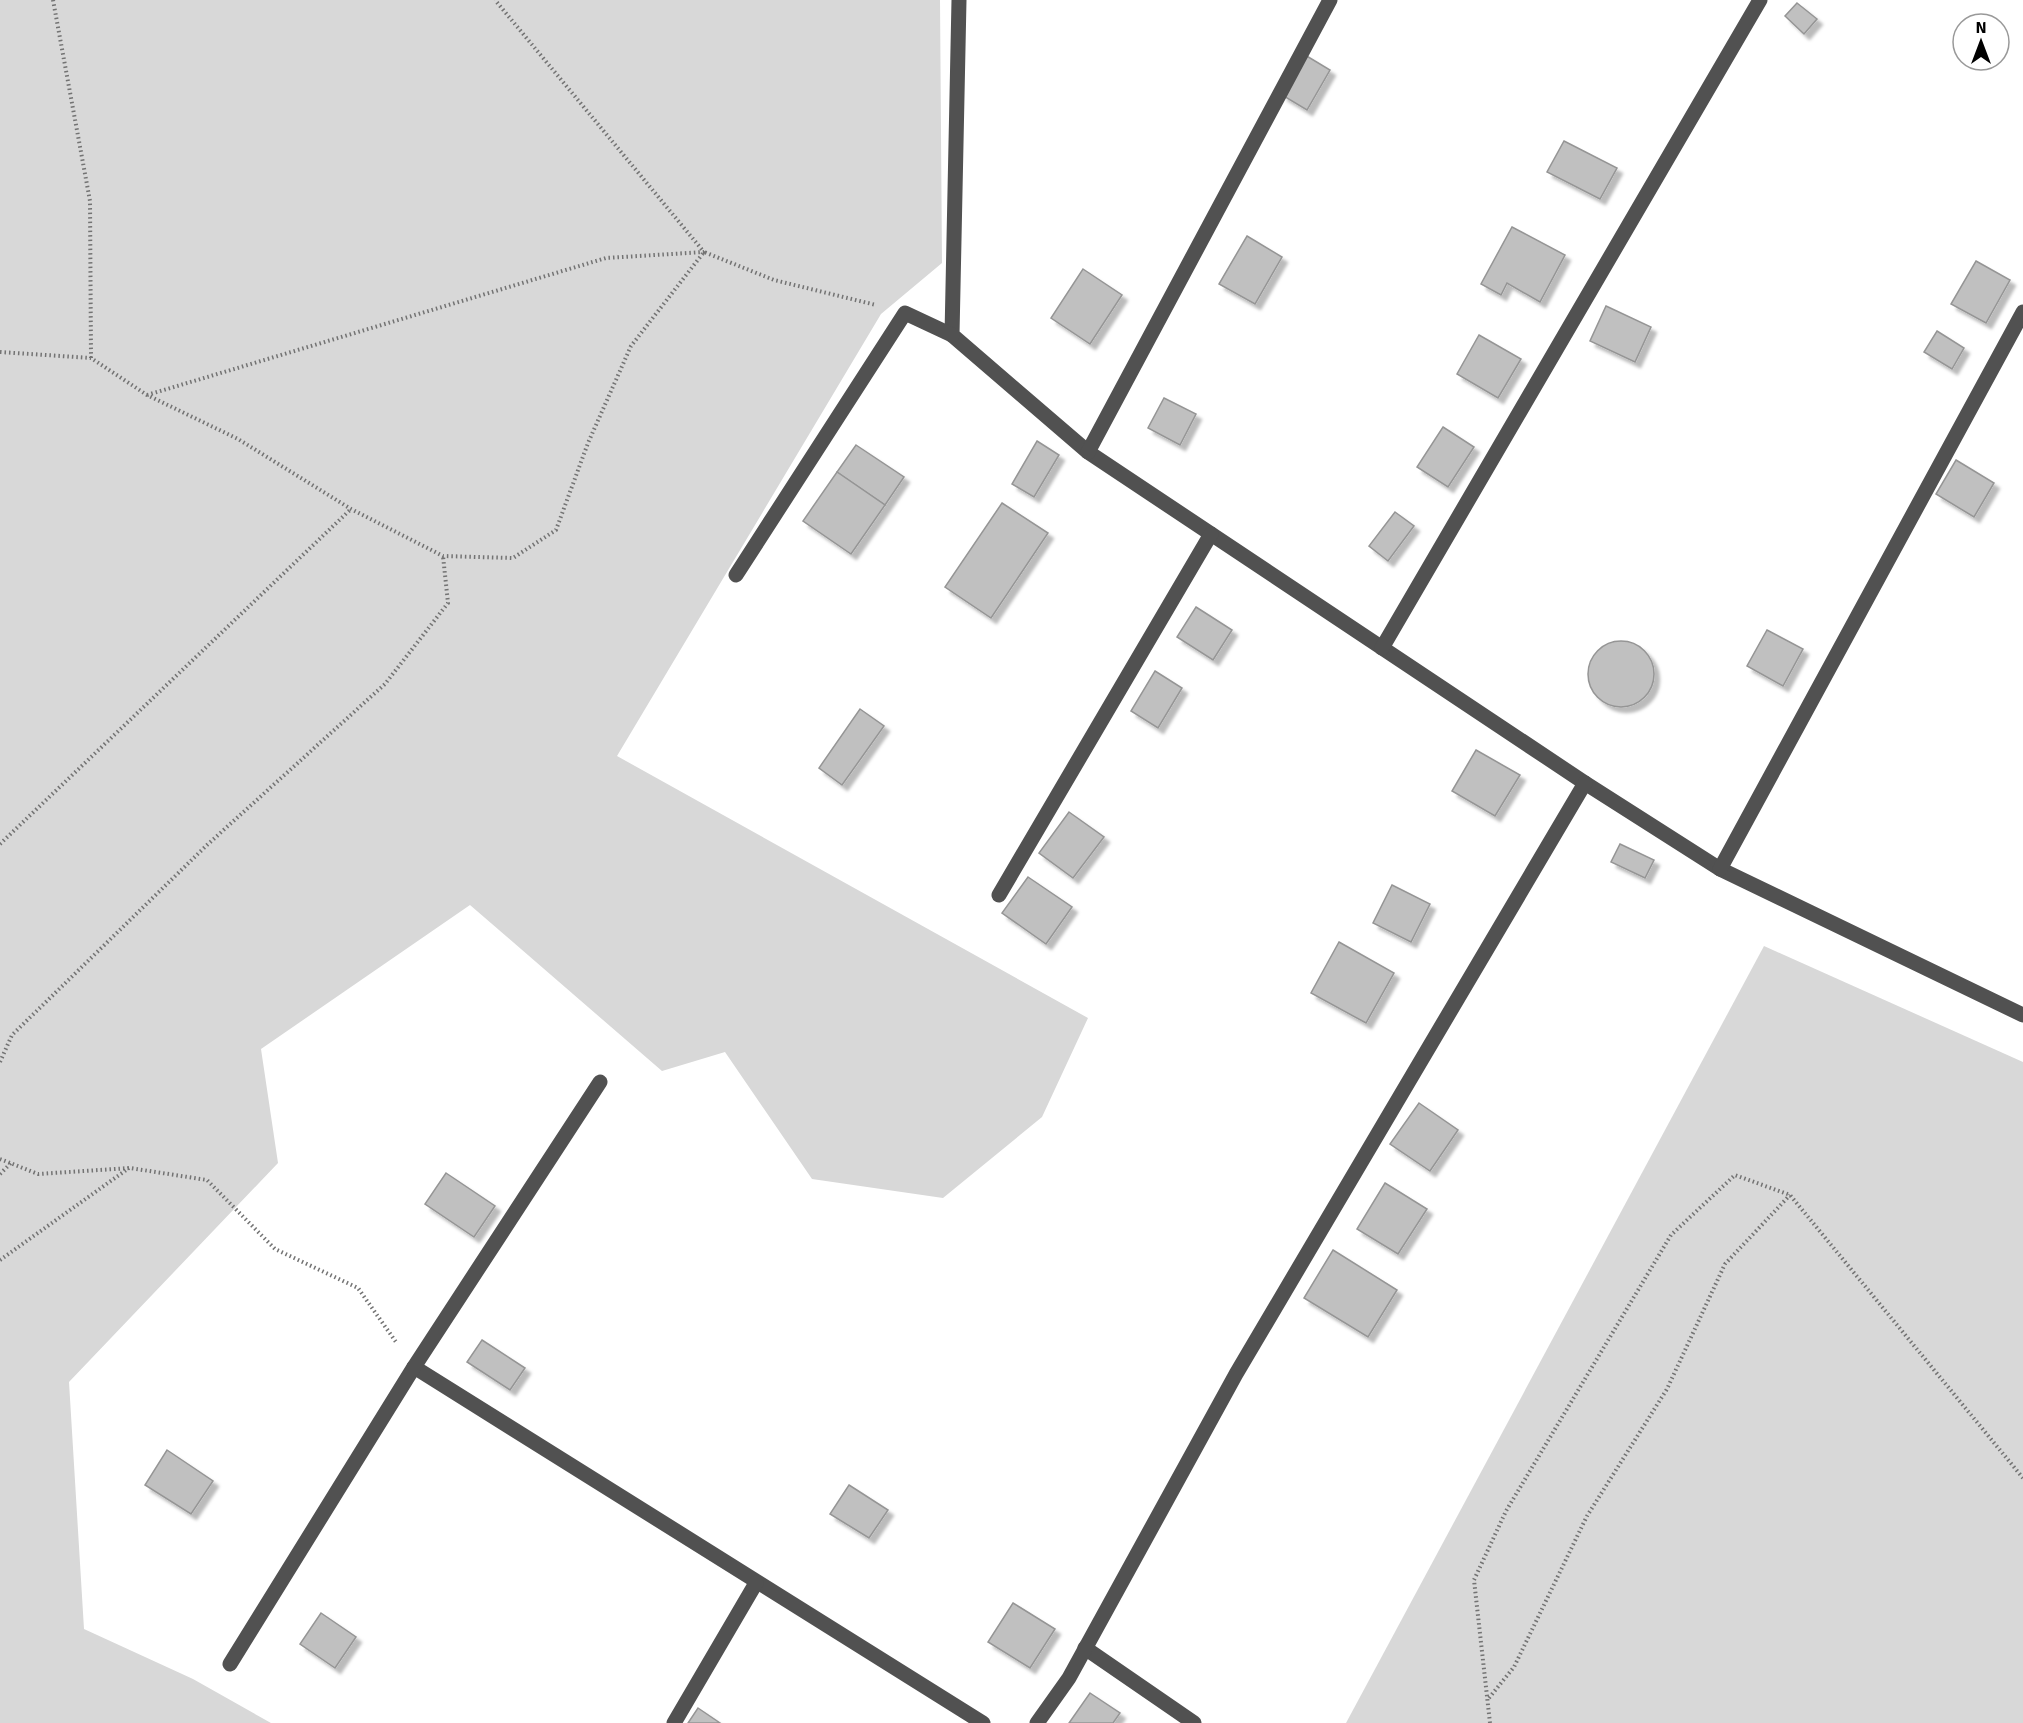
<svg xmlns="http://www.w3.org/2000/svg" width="2023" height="1723" font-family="Signika,sans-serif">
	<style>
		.green { fill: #d8d8d8 }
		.building { fill: #c0c0c0; stroke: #959595; stroke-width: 1.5; filter: url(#shadow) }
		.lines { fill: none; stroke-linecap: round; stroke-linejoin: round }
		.path { stroke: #737373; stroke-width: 4; stroke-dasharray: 1.5 3; stroke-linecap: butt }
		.minor { stroke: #515151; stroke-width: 15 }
	</style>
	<defs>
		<filter id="shadow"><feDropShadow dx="5.5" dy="5.5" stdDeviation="1.5" flood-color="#0004"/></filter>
	</defs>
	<rect width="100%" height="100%" fill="#fff"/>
	<!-- green -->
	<g class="green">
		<polygon points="0,0 940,0 942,263 881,314 617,756 1088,1018 1042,1117 943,1198 812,1179 725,1052 662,1071 470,905 261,1049 278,1163 69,1382 84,1629 193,1679 271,1723 0,1723"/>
		<polygon points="1764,946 2023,1062 2023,1723 1346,1723"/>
	</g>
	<!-- building -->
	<g class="building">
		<polygon points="1797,3 1817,19 1804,34 1785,16"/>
		<polygon points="1305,55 1330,70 1307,110 1282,95"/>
		<polygon points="1564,141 1617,168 1600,199 1547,172"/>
		<polygon points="1512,227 1565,255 1540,302 1507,283 1501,295 1481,284"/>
		<polygon points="1247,236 1282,257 1255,304 1219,284"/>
		<polygon points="1976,261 2010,280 1986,323 1951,304"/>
		<polygon points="1083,269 1122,295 1090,344 1051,318"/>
		<polygon points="1606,306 1651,327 1635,362 1590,341"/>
		<polygon points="1937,331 1964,348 1952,369 1924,352"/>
		<polygon points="1479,335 1521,359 1498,398 1457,374"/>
		<polygon points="1164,398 1196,414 1180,445 1148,428"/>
		<polygon points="1443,427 1474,447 1448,487 1417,467"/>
		<polygon points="1037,441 1059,455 1034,497 1012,484"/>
		<polygon points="856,445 904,477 885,505 837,472"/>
		<polygon points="1956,460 1994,483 1974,517 1936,494"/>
		<polygon points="837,472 885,505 851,554 803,521"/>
		<polygon points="1002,503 1048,533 991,618 945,587"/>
		<polygon points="1395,512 1414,526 1388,561 1369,546"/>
		<polygon points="1196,607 1232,630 1213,660 1177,637"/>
		<polygon points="1767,630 1803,649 1783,686 1747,666"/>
		<circle cx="1621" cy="674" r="33"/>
		<polygon points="1155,671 1182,688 1158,728 1131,711"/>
		<polygon points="860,709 884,726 842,785 819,768"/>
		<polygon points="1476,750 1520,775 1495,816 1452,791"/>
		<polygon points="1069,812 1104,837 1073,878 1039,853"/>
		<polygon points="1620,844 1654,860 1645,878 1611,862"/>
		<polygon points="1028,877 1072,907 1046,944 1002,913"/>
		<polygon points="1392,885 1430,904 1411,942 1373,923"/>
		<polygon points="1339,942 1394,973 1366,1023 1311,993"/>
		<polygon points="1419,1103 1458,1130 1430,1171 1390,1144"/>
		<polygon points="446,1173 495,1206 474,1237 425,1204"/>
		<polygon points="1385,1183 1427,1209 1398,1254 1357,1229"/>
		<polygon points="1333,1250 1397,1290 1368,1337 1304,1298"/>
		<polygon points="482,1340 525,1368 510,1390 467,1362"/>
		<polygon points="167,1450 213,1481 191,1514 145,1485"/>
		<polygon points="849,1485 888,1510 869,1538 830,1514"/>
		<polygon points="1013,1603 1055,1629 1030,1668 988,1642"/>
		<polygon points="321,1613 356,1637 335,1668 300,1644"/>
		<polygon points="1090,1693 1120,1713 1113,1723 1069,1723"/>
		<polygon points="698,1708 720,1723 688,1723"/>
	</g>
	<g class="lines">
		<!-- path -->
		<g class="path">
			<polyline points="53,0 90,201 91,358"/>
			<polyline points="0,352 91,358 147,395 238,439 351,509 443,556 513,558 556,530 588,443 631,346 704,252 774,280 876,305"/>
			<polyline points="147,395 606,258 704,252 495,0"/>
			<polyline points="0,844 351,509"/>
			<polyline points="0,1062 12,1035 207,845 385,684 448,603 443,556"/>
			<polyline points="0,1159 38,1174 130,1168 207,1180 275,1249 358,1288 396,1342"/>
			<polyline points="0,1174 11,1163"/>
			<polyline points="0,1260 129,1168"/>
			<polyline points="1489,1698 1514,1667 1587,1516 1667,1389 1725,1264 1790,1195"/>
			<polyline points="1490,1723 1474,1580 1506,1511 1671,1235 1735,1175 1790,1195 2023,1478"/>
		</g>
		<!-- minor -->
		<g class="minor">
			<polyline points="959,0 952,335 1088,452 1585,783 1720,869 2023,1015"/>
			<polyline points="1088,452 1330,0"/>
			<polyline points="736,575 905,313 952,335"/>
			<polyline points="1382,648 1760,0"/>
			<polyline points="1720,869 2023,312"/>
			<polyline points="999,895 1211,534"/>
			<polyline points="414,1367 983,1723"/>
			<polyline points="1085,1648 1194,1723"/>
			<polyline points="230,1664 414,1367 600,1082"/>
			<polyline points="674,1723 756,1583"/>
			<polyline points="1037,1723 1069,1678 1236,1374 1585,783"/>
		</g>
	</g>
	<!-- north arrow -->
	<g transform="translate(1981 42)"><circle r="28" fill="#ffffff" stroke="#999999" stroke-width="1.5"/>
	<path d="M0-4.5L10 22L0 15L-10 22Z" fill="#000000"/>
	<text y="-9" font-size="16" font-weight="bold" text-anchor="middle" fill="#000000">N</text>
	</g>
</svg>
